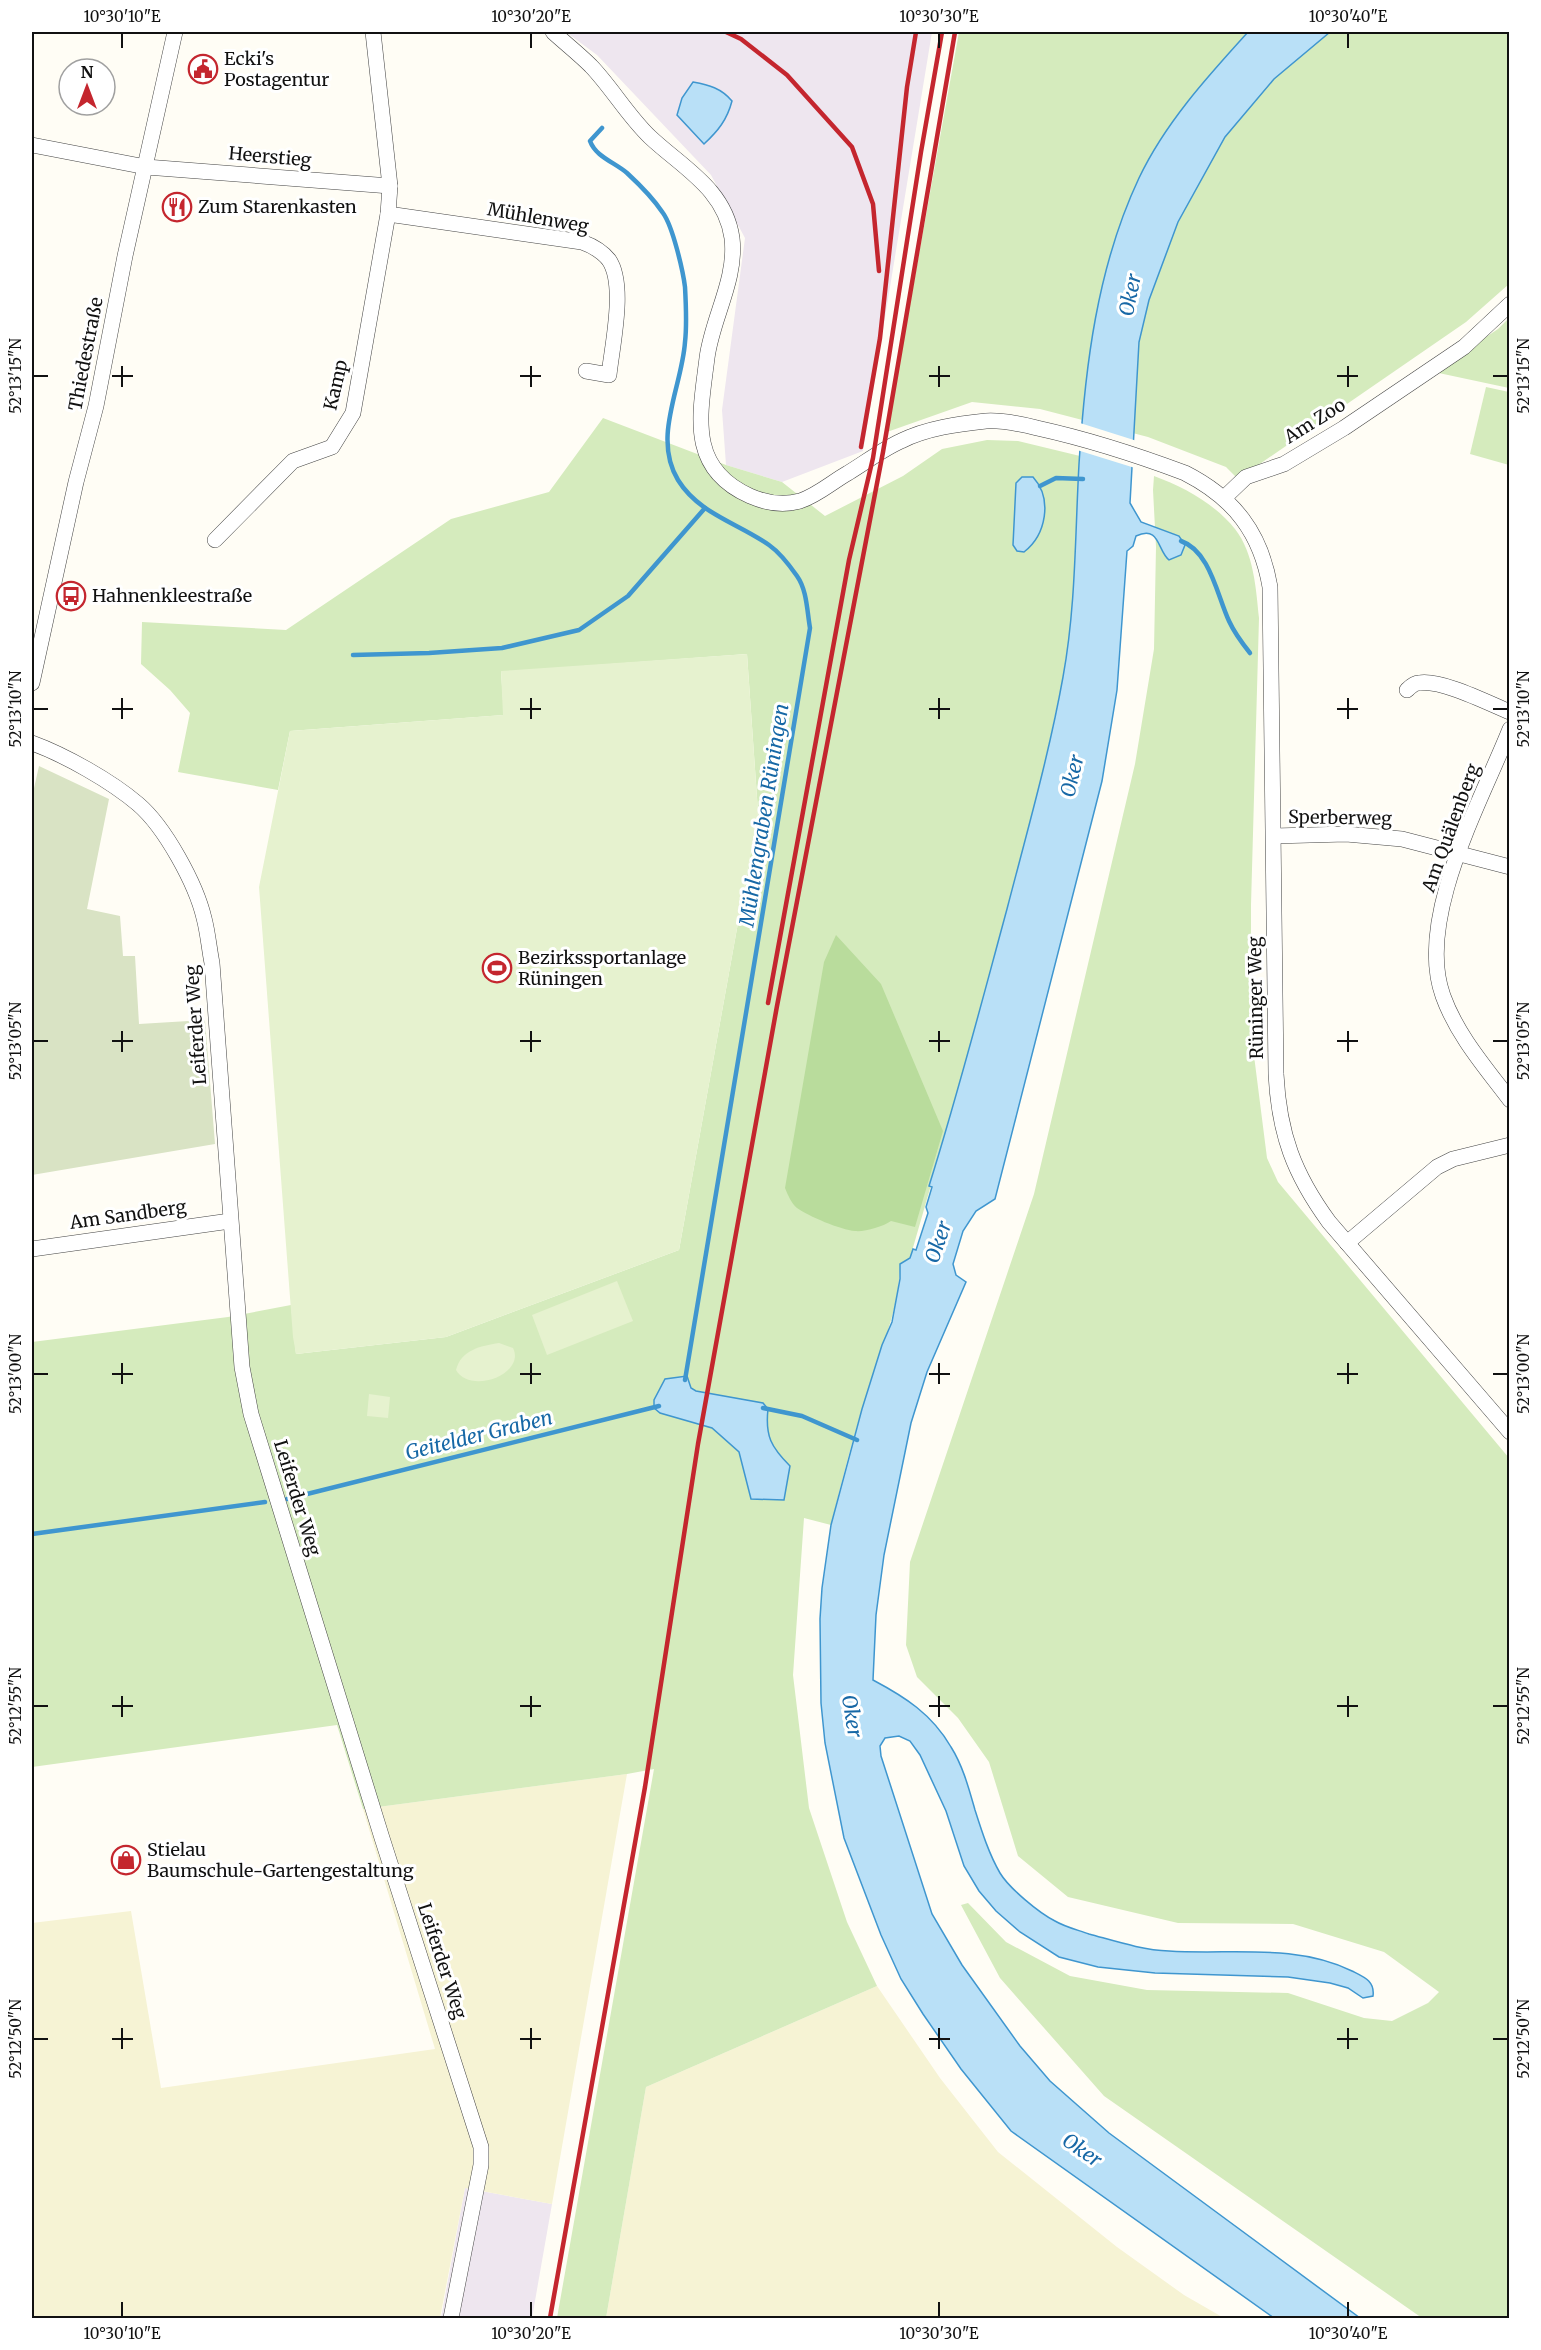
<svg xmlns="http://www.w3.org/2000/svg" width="1541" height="2350" font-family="Merriweather,serif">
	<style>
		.industrial { fill: #eee6ef }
		.farmland { fill: #f6f3d4 }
		.green { fill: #d5ebbd }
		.forest { fill: #b9dc9c }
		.cemetery { fill: #d9e3c4 }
		.pitch { fill: #e6f2cf }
		.water { fill: #b9e0f7; stroke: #3f96cf; stroke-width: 1.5 }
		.pier { fill: #fffdf5 }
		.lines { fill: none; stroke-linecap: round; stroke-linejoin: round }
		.stream { stroke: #3f96cf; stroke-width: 4.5 }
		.minor-casing { stroke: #444; stroke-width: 16 }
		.minor { stroke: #fff; stroke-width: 15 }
		.rail { stroke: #c4262e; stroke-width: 4.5 }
		.ticks { fill: none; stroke: #111; stroke-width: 2 }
		.labels { text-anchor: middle; stroke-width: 6; stroke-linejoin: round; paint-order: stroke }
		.poi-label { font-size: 18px; fill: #111; stroke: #fff; text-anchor: start }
		.street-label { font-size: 18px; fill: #111; stroke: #fff }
		.water-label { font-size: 20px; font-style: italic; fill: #1768a6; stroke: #fff }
		.neatline { fill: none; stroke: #111; stroke-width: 2 }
		.ticks-label { font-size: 15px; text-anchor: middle; fill: #111 }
	</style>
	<rect width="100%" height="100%" fill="#fffdf5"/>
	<!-- industrial -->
	<g class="industrial">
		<polygon points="566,32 932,32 863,451 782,482 726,465 722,410 745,238 711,175 597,55"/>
		<polygon points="465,2188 552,2204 532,2318 441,2318"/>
	</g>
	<!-- farmland -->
	<g class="farmland">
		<polygon points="627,1774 552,2204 465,2188 440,2318 32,2318 32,1923 131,1911 161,2088 435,2049 363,1809"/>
		<polygon points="877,1986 940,2078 998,2152 1117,2247 1184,2295 1224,2318 606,2318 646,2087"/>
	</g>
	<!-- green -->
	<g class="green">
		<polygon points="959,32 1509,32 1509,284 1466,322 1238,479 1226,467 1148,437 1040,409 972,402 887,432"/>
		<polygon points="1509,318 1509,388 1434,372 1498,329"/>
		<polygon points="1486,387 1509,392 1509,465 1470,454"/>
		<path d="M 603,418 L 726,465 L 782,482 L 825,516 L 903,476 L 942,449 L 987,440 L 1018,441 L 1080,456 L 1072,617 L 1063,678 L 1041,780 L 963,1074 L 910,1258 L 900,1264 C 899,1310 882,1345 869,1387 C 854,1433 842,1479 831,1525 L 804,1518 L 793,1675 L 809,1808 L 847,1922 L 877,1986 L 646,2087 L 606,2318 L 557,2318 L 654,1769 L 627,1774 L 363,1809 L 337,1725 L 32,1767 L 32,1342 L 228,1317 L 291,1305 L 296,1354 L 446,1337 L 679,1250 L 758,812 L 747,654 L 501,672 L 504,715 L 290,731 L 278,790 L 178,772 L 190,713 L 170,690 L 141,664 L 142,622 L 286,630 L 451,519 L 549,492 Z"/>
		<path d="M 1154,476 C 1184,487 1215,504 1235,529 C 1254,553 1256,589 1259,618 L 1251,905 L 1251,1032 L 1267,1158 L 1278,1182 L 1509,1458 L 1509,2318 L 1422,2318 L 1104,2096 L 1000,1978 L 961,1905 L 968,1903 L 1006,1942 L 1070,1976 L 1147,1990 L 1288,1993 L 1364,2018 L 1392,2021 L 1428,2003 L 1439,1992 L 1384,1952 L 1293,1924 L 1178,1923 L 1068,1897 L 1018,1856 L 989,1762 L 958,1718 L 917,1677 L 906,1645 L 910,1562 L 1034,1194 L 1135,764 L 1154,649 L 1156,547 L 1153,490 Z"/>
	</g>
	<!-- forest -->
	<path class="forest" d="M 836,935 L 881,984 L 943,1131 L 915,1227 L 891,1221 C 882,1227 865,1232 855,1231 C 841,1230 808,1216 797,1208 C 791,1203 788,1195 785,1188 L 824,962 Z"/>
	<!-- cemetery -->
	<polygon class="cemetery" points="39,766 109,799 87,909 120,916 123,956 135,956 139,1024 205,1020 215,1144 32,1175 32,797"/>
	<!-- pitch -->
	<g class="pitch">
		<polygon points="747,654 758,812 679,1250 446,1337 296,1354 293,1337 259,887 290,731 503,715 501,671"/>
		<polygon points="617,1281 633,1321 547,1355 532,1315"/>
		<path d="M 499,1343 L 513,1348 C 526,1374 470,1395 456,1370 C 461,1350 480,1346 499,1343 Z"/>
		<polygon points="369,1394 390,1397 388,1418 367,1416"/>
	</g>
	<!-- water -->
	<g class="water">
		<path d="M 1248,32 L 1330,32 L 1274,79 L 1225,137 L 1178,222 L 1149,300 L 1139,342 L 1130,503 L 1141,522 L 1179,536 L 1185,545 L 1181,555 L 1169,560 C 1157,550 1160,525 1136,536 L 1133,546 L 1127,551 L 1117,690 L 1102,781 L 995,1199 L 976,1211 L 963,1231 L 953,1264 L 956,1275 L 966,1282 L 927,1372 L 911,1423 L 884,1555 L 876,1615 L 873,1680 C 905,1697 932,1714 951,1747 C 963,1766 969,1789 975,1810 C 982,1832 989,1854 1000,1873 C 1009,1888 1039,1913 1055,1921 C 1065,1927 1078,1930 1089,1934 C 1115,1941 1142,1950 1169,1951 C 1230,1955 1295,1943 1352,1971 C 1364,1977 1375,1981 1373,1996 L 1363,1998 L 1348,1988 L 1330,1983 L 1288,1977 L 1155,1973 L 1098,1967 L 1059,1957 L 1020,1932 L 996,1911 L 979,1891 L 964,1866 L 946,1811 L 920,1755 L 910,1741 L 899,1736 L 885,1738 L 880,1746 L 881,1756 L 932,1914 L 962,1965 L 1020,2046 L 1050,2081 L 1109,2133 L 1360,2318 L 1274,2318 L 1011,2131 L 961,2069 L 923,2014 L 901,1979 L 881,1935 L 844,1838 L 825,1743 L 821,1703 L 820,1619 L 822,1588 L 831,1525 L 862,1409 L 882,1345 L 892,1322 L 900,1279 L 900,1264 L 910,1258 L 913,1249 L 916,1250 L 928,1213 L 926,1207 L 932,1187 L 929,1186 C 958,1094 982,1001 1007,909 C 1027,832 1049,755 1063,677 C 1076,606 1075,535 1079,464 C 1085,367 1097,267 1139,178 C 1165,123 1208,76 1248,32 Z"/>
		<path d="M 693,82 C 709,85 721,88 732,101 C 727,120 718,131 704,144 L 677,115 L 682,98 Z"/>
		<path d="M 1022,477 L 1033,477 C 1053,499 1046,535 1024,552 L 1017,551 L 1013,545 L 1016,483 Z"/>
		<path d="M 687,1376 L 691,1388 L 696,1391 L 763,1403 L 768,1409 C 765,1436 771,1447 790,1466 L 784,1500 L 751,1499 L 739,1452 L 712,1428 L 660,1413 L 654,1408 L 654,1400 L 665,1379 Z"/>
	</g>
	<!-- pier -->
	<polygon class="pier" points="1080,423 1137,441 1135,468 1077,450"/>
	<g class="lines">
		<!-- stream -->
		<g class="stream">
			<path d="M 602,128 L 590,141 C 596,157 614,162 627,173 C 640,185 653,198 663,213 C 673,227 683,271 685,287 C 686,305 687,325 685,342 C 682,387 652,437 678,480 C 699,514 738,523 769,545 C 779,552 790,566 797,576 C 807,590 807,611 810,628 L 685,1380"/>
			<polyline points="1040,486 1056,478 1083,479"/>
			<path d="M 1181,541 C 1210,551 1217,595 1229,621 C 1234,632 1242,643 1250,653"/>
			<polyline points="353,655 429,653 502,648 579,630 628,596 705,508"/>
			<polyline points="763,1408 802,1416 857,1440"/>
			<polyline points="287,1499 659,1406"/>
			<polyline points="32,1534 265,1502"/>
		</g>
		<!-- minor casing -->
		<g class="minor-casing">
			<g id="minor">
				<path d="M 553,32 C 565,43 579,54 591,66 C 612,88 628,116 650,137 C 683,168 725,189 732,238 C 737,280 712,318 707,358 C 700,415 687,468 750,496 C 766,503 782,506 800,501 C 818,495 832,482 848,473 C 866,462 883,449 901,441 C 927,428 958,424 986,421 C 1003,420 1021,424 1037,428 C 1087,439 1137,455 1185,473 C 1234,498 1261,533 1270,587 L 1276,1074 C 1279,1134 1294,1174 1329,1222 L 1510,1432"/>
				<polyline points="32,145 146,167 390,186"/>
				<path d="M 388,214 L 582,242 C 593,246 602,251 609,260 C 626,285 612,346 609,375 L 586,371"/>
				<polyline points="1224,498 1246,477 1284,464 1344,428 1464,347 1510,304"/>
				<polyline points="215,540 293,461 332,447 353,413 388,214 390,186 373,32"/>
				<polyline points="32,683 76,482 96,406 125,256 175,32"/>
				<path d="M 1407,690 C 1410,687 1415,683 1419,683 C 1441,679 1488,703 1510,712"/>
				<path d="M 1510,729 C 1481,802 1415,919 1443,996 C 1457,1035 1485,1067 1510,1100"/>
				<path d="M 32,743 C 65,755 111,781 138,804 C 165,827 196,884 204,918 C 208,933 209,948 212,963 L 242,1367 L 251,1414 L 382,1838 L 481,2147 L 481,2165 L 451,2318"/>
				<polyline points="1274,836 1346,834 1402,839 1510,867"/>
				<polyline points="1347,1243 1437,1167 1453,1159 1510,1145"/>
				<polyline points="32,1249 230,1221"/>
			</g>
		</g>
		<!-- minor -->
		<use href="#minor" class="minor"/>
		<!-- rail -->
		<g class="rail">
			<polyline points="726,32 741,39 787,75 852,147 873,204 879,271"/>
			<polyline points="861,447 880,338 907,87 916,32"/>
			<polyline points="768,1003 849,560 873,458 921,152 942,32"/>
			<polyline points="550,2318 645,1787 698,1444 777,1006 883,452 955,32"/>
		</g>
	</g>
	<!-- ticks -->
	<path class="ticks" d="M 122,33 L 122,48M 531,33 L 531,48M 939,33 L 939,48M 1348,33 L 1348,48M 122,366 L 122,387M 531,366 L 531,387M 939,366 L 939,387M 1348,366 L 1348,387M 33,376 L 48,376M 112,376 L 133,376M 520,376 L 541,376M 929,376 L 950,376M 1337,376 L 1358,376M 1493,376 L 1508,376M 122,698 L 122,719M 531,698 L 531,719M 939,698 L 939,719M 1348,698 L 1348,719M 33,709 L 48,709M 112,709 L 133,709M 520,709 L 541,709M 929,709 L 950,709M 1337,709 L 1358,709M 1493,709 L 1508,709M 122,1031 L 122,1052M 531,1031 L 531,1052M 939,1031 L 939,1052M 1348,1031 L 1348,1052M 33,1041 L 48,1041M 112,1041 L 133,1041M 520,1041 L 541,1041M 929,1041 L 950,1041M 1337,1041 L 1358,1041M 1493,1041 L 1508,1041M 122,1363 L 122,1384M 531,1363 L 531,1384M 939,1363 L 939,1384M 1348,1363 L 1348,1384M 33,1374 L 48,1374M 112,1374 L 133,1374M 520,1374 L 541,1374M 929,1374 L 950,1374M 1337,1374 L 1358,1374M 1493,1374 L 1508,1374M 122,1696 L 122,1717M 531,1696 L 531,1717M 939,1696 L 939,1717M 1348,1696 L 1348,1717M 33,1706 L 48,1706M 112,1706 L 133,1706M 520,1706 L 541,1706M 929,1706 L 950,1706M 1337,1706 L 1358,1706M 1493,1706 L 1508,1706M 122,2028 L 122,2049M 531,2028 L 531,2049M 939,2028 L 939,2049M 1348,2028 L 1348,2049M 33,2039 L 48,2039M 112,2039 L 133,2039M 520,2039 L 541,2039M 929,2039 L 950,2039M 1337,2039 L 1358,2039M 1493,2039 L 1508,2039M 122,2302 L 122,2317M 531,2302 L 531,2317M 939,2302 L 939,2317M 1348,2302 L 1348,2317"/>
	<!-- icons -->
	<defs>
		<g id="civic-ring" transform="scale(1.5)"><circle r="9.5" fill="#fff" stroke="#c4262e" stroke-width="1.5"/><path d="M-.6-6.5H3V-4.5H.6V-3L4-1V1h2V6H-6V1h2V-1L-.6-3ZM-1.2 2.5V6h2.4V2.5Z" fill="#c4262e"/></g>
		<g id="restaurant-ring" transform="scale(1.5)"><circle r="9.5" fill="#fff" stroke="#c4262e" stroke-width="1.5"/><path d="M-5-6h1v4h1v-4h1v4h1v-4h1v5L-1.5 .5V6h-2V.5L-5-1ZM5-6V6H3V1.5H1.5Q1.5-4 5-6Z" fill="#c4262e"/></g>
		<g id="bus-ring" transform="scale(1.5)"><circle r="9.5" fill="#fff" stroke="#c4262e" stroke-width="1.5"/><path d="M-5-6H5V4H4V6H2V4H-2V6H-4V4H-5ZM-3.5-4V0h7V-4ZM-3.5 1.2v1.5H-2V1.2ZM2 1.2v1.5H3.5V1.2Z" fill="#c4262e"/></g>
		<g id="stadium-ring" transform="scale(1.5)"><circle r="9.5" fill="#fff" stroke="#c4262e" stroke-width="1.5"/><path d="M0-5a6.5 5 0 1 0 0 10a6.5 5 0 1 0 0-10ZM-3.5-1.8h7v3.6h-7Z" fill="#c4262e"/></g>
		<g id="shop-ring" transform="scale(1.5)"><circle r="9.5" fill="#fff" stroke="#c4262e" stroke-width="1.5"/><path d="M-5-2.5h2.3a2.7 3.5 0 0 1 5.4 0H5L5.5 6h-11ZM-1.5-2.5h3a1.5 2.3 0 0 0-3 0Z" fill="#c4262e"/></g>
	</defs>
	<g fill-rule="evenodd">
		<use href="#civic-ring" x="203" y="69"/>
		<use href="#restaurant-ring" x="177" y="207"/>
		<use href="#bus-ring" x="71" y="596"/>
		<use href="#stadium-ring" x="497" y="968"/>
		<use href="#shop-ring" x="126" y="1860"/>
	</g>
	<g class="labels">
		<!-- poi labels -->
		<g class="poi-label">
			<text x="224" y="65">Ecki's<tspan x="224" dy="21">Postagentur</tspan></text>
			<text x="198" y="213">Zum Starenkasten</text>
			<text x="92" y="602">Hahnenkleestraße</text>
			<text x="518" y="964">Bezirkssportanlage<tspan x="518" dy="21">Rüningen</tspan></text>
			<text x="147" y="1856">Stielau<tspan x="147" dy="21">Baumschule-Gartengestaltung</tspan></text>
		</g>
		<!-- street labels -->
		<g class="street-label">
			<text transform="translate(270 157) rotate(5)" y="6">Heerstieg</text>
			<text transform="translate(538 218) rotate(10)" y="6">Mühlenweg</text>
			<text transform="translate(86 354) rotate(-79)" y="6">Thiedestraße</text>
			<text transform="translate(336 385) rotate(-77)" y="6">Kamp</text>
			<text transform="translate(1315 421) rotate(-32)" y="6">Am Zoo</text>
			<text transform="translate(1340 818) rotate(1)" y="6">Sperberweg</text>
			<text transform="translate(1451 828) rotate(-70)" y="6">Am Quälenberg</text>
			<text transform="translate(1256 998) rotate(-91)" y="6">Rüninger Weg</text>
			<text transform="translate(196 1025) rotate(-94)" y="6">Leiferder Weg</text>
			<text transform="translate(128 1215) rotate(-8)" y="6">Am Sandberg</text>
			<text transform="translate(297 1498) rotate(73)" y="6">Leiferder Weg</text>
			<text transform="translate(442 1961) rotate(72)" y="6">Leiferder Weg</text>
		</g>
		<!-- water labels -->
		<g class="water-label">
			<text transform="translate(1130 295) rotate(-78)" y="7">Oker</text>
			<text transform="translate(1072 776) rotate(-76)" y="7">Oker</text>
			<text transform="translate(764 815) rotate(-81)" y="7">Mühlengraben Rüningen</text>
			<text transform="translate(938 1242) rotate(-71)" y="7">Oker</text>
			<text transform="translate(479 1435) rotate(-14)" y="7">Geitelder Graben</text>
			<text transform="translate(852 1716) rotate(81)" y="7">Oker</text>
			<text transform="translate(1082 2150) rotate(35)" y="7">Oker</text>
		</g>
	</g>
	<!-- border -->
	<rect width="1541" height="2350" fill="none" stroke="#ffffff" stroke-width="66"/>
	<!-- north arrow -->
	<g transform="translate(87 87)"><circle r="28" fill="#ffffff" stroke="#a0a0a0" stroke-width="1.5"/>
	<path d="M0-4.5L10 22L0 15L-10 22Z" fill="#c4262e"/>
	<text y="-9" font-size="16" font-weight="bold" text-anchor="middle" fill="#111111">N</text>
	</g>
	<rect x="33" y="33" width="1475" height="2284" class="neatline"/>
	<g class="ticks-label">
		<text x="122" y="22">10°30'10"E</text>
		<text x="531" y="22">10°30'20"E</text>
		<text x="939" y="22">10°30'30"E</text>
		<text x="1348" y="22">10°30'40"E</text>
		<text transform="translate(16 376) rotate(-90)" y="5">52°13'15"N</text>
		<text transform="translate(1524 376) rotate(-90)" y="5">52°13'15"N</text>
		<text transform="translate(16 709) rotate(-90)" y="5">52°13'10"N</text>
		<text transform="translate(1524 709) rotate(-90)" y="5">52°13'10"N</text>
		<text transform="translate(16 1041) rotate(-90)" y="5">52°13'05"N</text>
		<text transform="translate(1524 1041) rotate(-90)" y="5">52°13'05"N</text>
		<text transform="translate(16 1374) rotate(-90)" y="5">52°13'00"N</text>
		<text transform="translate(1524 1374) rotate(-90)" y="5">52°13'00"N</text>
		<text transform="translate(16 1706) rotate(-90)" y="5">52°12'55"N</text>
		<text transform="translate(1524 1706) rotate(-90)" y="5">52°12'55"N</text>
		<text transform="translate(16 2039) rotate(-90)" y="5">52°12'50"N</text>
		<text transform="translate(1524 2039) rotate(-90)" y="5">52°12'50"N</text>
		<text x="122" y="2339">10°30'10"E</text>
		<text x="531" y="2339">10°30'20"E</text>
		<text x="939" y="2339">10°30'30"E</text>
		<text x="1348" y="2339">10°30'40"E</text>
	</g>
</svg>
